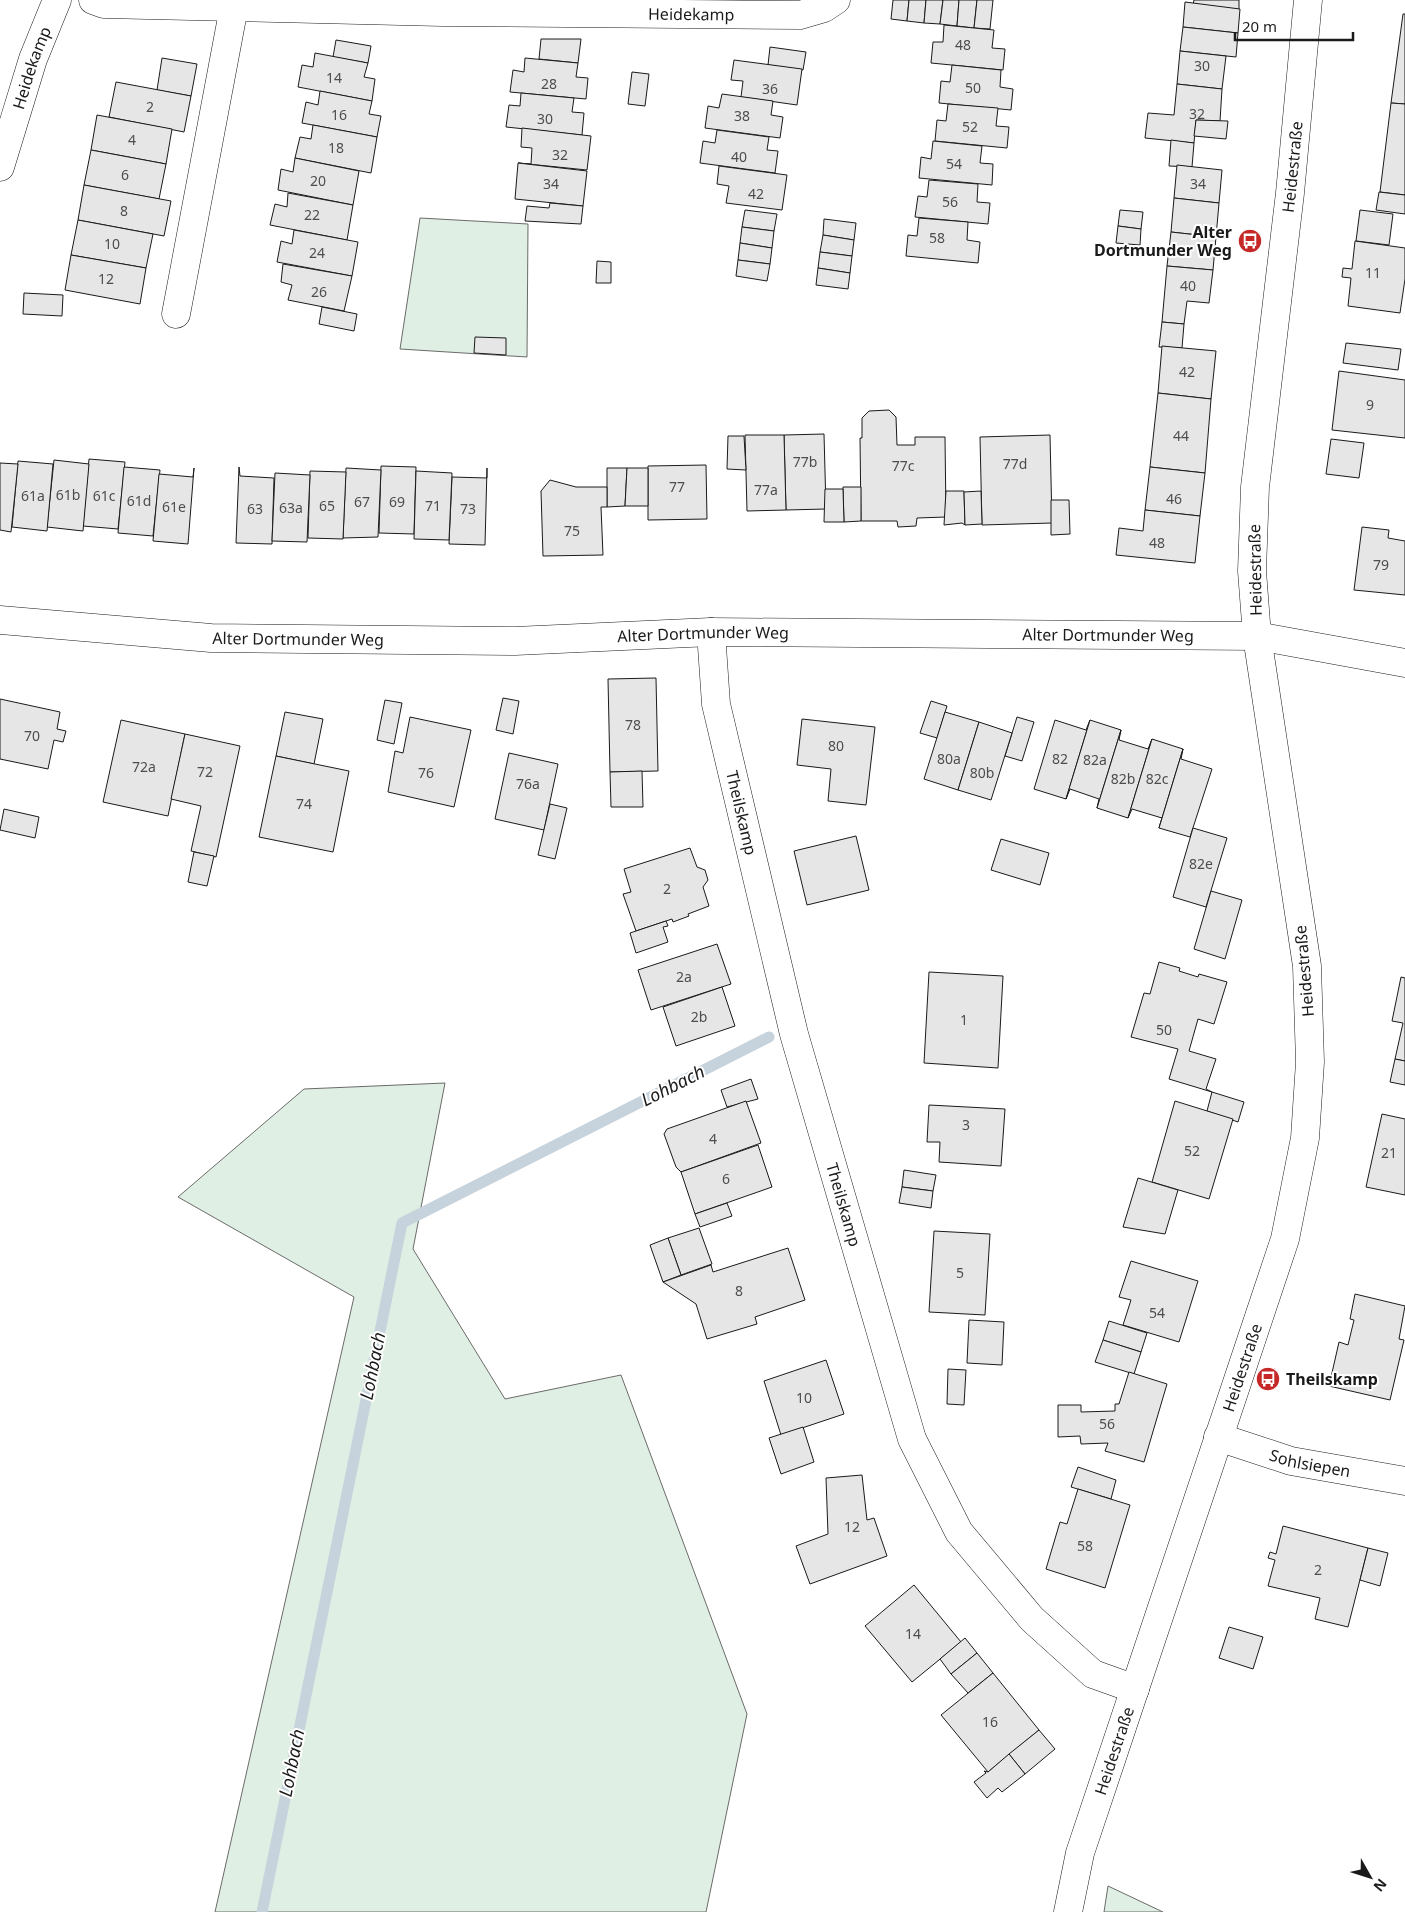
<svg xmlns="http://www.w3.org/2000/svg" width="1405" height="1912" font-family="'Noto Sans',sans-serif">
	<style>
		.green { fill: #e0efe3; stroke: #6a6a6a }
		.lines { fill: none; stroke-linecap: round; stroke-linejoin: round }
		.stream { stroke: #c6d2dc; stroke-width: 11 }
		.building { fill: #e6e6e6; stroke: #1a1a1a }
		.minor-casing { stroke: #1a1a1a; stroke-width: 29 }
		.minor { stroke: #fff; stroke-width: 28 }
		.labels { text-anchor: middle; stroke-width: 4; stroke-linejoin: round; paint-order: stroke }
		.number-label { font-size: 14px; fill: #4d4d4d }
		.street-label { font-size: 16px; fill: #1a1a1a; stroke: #fff }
		.poi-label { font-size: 16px; font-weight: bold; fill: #1a1a1a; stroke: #fff; text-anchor: end }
		.water-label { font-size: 18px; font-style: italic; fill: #1a1a1a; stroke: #fff }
	</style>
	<rect width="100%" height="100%" fill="#fff"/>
	<!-- green -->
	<g class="green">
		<polygon points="420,218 528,224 527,357 400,349"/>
		<polygon points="445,1083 413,1249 505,1399 621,1375 747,1714 706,1912 215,1912 354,1297 178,1197 304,1089"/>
		<polygon points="1108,1886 1163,1912 1104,1912"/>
	</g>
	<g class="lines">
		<!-- stream -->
		<polyline class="stream" points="262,1912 402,1223 769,1037"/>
	</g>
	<!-- building -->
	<g class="building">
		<polygon points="893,0 909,0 907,21 891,19"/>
		<polygon points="909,0 926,0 924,23 907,21"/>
		<polygon points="926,0 943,0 940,24 924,23"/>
		<polygon points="943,0 959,0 957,26 940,24"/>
		<polygon points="959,0 977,0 974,28 957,26"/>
		<polygon points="977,0 993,0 990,29 974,28"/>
		<polygon points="1194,0 1239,0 1239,10 1193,5"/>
		<polygon points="1185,2 1240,9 1238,33 1183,27"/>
		<polygon points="1403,14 1405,14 1405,104 1391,103"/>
		<polygon points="944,25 994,30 992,48 1005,49 1003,70 931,63 933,42 943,42"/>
		<polygon points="1183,27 1238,33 1236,57 1180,51"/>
		<polygon points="541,39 581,39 578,63 539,59"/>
		<polygon points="336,40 371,46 368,63 333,57"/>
		<polygon points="770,47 806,52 803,70 768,65"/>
		<polygon points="1180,51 1226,56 1222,89 1177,84"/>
		<polygon points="315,53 368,63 364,77 375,79 372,101 298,87 302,65 313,67"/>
		<polygon points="162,58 197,64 191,96 157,90"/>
		<polygon points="525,58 578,63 576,77 588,78 586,99 510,92 513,70 524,72"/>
		<polygon points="734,60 802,69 797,105 741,97 743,81 731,80"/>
		<polygon points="952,65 1001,70 1000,87 1013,89 1011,110 939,103 941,81 950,82"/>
		<polygon points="632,72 649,74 645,106 628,104"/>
		<polygon points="116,82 191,96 184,132 109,117"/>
		<polygon points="1177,84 1222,89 1220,121 1196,120 1194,143 1145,138 1148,113 1174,115"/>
		<polygon points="320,91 372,101 369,114 381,116 377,137 302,123 306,102 318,105"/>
		<polygon points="521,93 574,98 572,112 584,113 582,135 506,127 509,105 520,106"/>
		<polygon points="722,94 773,101 771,115 783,117 780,138 705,128 708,106 719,108"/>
		<polygon points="1391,103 1405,104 1405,195 1380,192"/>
		<polygon points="948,104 998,108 996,126 1009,127 1007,148 935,141 937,120 946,121"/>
		<polygon points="97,115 172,129 166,164 91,150"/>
		<polygon points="1196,120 1228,121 1226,139 1194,136"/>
		<polygon points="313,125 377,137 371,173 295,158 300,137 311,139"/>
		<polygon points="522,128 591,136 587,170 518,163 531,164 532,148 521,147"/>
		<polygon points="717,130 769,137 767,150 778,151 775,173 700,163 703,141 715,143"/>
		<polygon points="1171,140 1194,143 1192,167 1169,166"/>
		<polygon points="933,141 982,146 980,163 993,164 992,185 919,178 921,157 931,159"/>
		<polygon points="91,150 166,164 159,199 84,185"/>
		<polygon points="295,158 359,171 353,205 278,190 281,169 293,172"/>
		<polygon points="518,163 587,171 583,206 515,199"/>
		<polygon points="1177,165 1222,170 1219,203 1174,198"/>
		<polygon points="719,166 787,175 782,210 726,203 729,186 717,184"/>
		<polygon points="929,180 978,184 977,202 990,203 988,224 915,217 918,196 927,197"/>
		<polygon points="84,185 171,201 164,236 78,220"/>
		<polygon points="1379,192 1405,195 1405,214 1376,210"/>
		<polygon points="288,193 353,205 347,240 270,225 275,204 287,207"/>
		<polygon points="1174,198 1219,203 1216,237 1171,232"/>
		<polygon points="550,203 583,206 581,224 525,221 527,206 549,208"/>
		<polygon points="745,210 777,214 774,231 742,227"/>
		<polygon points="1120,210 1143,212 1141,229 1118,226"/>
		<polygon points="1360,210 1393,214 1389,245 1356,241"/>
		<polygon points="919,218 968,222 967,240 980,242 978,263 906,256 908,235 917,236"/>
		<polygon points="824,219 856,223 854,240 823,235"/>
		<polygon points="78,220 153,234 146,268 71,255"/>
		<polygon points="1118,226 1141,229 1140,245 1116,243"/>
		<polygon points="742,227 774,231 772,248 740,243"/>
		<polygon points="294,230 358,242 352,276 277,262 281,241 292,244"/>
		<polygon points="1171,232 1216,237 1213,270 1167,266"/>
		<polygon points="823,235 854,240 852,256 820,252"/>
		<polygon points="1355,241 1405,248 1405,279 1400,313 1348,306 1351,278 1342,277 1343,268 1352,269"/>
		<polygon points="740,243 772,248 770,264 738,260"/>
		<polygon points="820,252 852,256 850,273 818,268"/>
		<polygon points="71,255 146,268 140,304 65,290"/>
		<polygon points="738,260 770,264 767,281 736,276"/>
		<polygon points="597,261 611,262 611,283 596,283"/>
		<polygon points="283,264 352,276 344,311 288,300 292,285 281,282"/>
		<polygon points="1167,266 1213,270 1209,303 1187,301 1184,324 1162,322"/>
		<polygon points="818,268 850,273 848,289 816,285"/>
		<polygon points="24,293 63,295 62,316 23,314"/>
		<polygon points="322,307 357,314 354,331 319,324"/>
		<polygon points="1162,322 1184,324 1182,348 1159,347"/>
		<polygon points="475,337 506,338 506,355 474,353"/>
		<polygon points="1346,343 1401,349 1398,370 1343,363"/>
		<polygon points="1162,346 1216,351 1211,399 1158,393"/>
		<polygon points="1339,371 1405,380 1405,438 1332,430"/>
		<polygon points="1158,393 1211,399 1205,473 1150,467"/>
		<polygon points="889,410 896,417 897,445 915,445 915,437 945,437 946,517 917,518 916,526 898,527 897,521 861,521 860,438 862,438 862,418 869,411"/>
		<polygon points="824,434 826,509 786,510 784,435"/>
		<polygon points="745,435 784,435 786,510 747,511"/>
		<polygon points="1050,435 1052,523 982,525 980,437"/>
		<polygon points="728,436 744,436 746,470 727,469"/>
		<polygon points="1331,439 1364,443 1359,478 1326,474"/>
		<polygon points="89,459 125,462 118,529 83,526"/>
		<polygon points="54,460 89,464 83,531 47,527"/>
		<polygon points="18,461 53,464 47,531 12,527"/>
		<polygon points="0,463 18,464 11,532 0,530"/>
		<polygon points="706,465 707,519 648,520 648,466"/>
		<polygon points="381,466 416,467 414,534 379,533"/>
		<polygon points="124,467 160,470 153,536 118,533"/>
		<polygon points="239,467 240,476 274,478 272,544 236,543"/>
		<polygon points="1150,467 1205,473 1200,516 1145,510"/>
		<polygon points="194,468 188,544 153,541 159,474 193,477"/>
		<polygon points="346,468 381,470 378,537 343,538"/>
		<polygon points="487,468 485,545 449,544 452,477 487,478"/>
		<polygon points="607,468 627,468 625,506 607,507"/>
		<polygon points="627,468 648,468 648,506 625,506"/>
		<polygon points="310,471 346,472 343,539 308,538"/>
		<polygon points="416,471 452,473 449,540 414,539"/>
		<polygon points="275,473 310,475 307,542 272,541"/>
		<polygon points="550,480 576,487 607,487 607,507 601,507 603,555 543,556 541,491"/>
		<polygon points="843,487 861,487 861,521 844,522"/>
		<polygon points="825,489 843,489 844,522 824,522"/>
		<polygon points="946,491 964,491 965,525 962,523 944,525"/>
		<polygon points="981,491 982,524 965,525 964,492"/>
		<polygon points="1051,500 1069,500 1070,534 1051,535"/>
		<polygon points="1145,510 1200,516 1195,563 1116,555 1119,528 1143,531"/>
		<polygon points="1362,527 1389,530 1388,538 1405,541 1405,595 1354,590"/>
		<polygon points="656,678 658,771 610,772 608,679"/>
		<polygon points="503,698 519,701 513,734 496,730"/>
		<polygon points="0,699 60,712 57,729 66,731 63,742 54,740 48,769 0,759"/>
		<polygon points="385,700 402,703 394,744 377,740"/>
		<polygon points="931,701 947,706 937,738 920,733"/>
		<polygon points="285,712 323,719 314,764 276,756"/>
		<polygon points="945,712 979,722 958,790 924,779"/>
		<polygon points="410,717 471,730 454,807 388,792 395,751 403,753"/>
		<polygon points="1017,717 1034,722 1022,761 1005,756"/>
		<polygon points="802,719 875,727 866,805 828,801 831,769 797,765"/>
		<polygon points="121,720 185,734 168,816 103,802"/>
		<polygon points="1055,720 1086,730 1090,720 1066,799 1034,789"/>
		<polygon points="1090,720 1121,730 1097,808 1099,799 1070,789 1066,799"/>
		<polygon points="979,722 1012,733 991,800 958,790"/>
		<polygon points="1121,730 1119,740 1148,749 1152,739 1128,818 1097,808"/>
		<polygon points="185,734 240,746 216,857 191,851 201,806 171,799"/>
		<polygon points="1152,739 1183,749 1159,828 1162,818 1132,809 1128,818"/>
		<polygon points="1183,749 1181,759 1212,769 1190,837 1159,828"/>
		<polygon points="509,753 558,764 544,830 495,819"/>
		<polygon points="276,756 349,771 333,852 259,837"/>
		<polygon points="642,771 643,807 611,807 610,772"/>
		<polygon points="550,804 567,808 555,859 538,855"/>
		<polygon points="4,809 39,817 35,838 0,830"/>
		<polygon points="1193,828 1227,838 1206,907 1173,897"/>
		<polygon points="856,836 869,890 807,905 794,851"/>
		<polygon points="1001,839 1049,853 1040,885 991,870"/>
		<polygon points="690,848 697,867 705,870 708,880 703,887 709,906 688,914 689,916 673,922 672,919 636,931 623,894 631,892 624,869"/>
		<polygon points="194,852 214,856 207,886 188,882"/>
		<polygon points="1211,891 1242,900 1225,959 1194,949"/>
		<polygon points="666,921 668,926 663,927 668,942 636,953 630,933"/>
		<polygon points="717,944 731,984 651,1010 638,970"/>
		<polygon points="1159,962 1180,968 1179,971 1198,977 1199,974 1227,982 1214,1024 1198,1019 1189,1051 1216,1059 1206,1089 1212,1092 1169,1079 1178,1049 1131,1037 1144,993 1150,994"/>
		<polygon points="929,972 1003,976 998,1068 924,1063"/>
		<polygon points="1401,977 1405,978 1405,1061 1395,1059 1403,1023 1392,1021"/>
		<polygon points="722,987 735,1026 676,1046 663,1007"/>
		<polygon points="1395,1059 1405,1061 1405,1085 1390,1082"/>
		<polygon points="751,1079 758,1099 727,1107 721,1090"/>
		<polygon points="1212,1092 1244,1102 1238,1122 1207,1111"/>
		<polygon points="746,1101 761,1143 681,1172 676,1167 664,1134 667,1129"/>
		<polygon points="1175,1101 1233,1119 1209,1199 1152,1182"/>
		<polygon points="929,1105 1005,1109 1001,1166 939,1162 940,1142 927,1142"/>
		<polygon points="1382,1114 1405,1119 1405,1195 1366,1187"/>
		<polygon points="758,1145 772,1187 695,1214 681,1172"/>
		<polygon points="904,1170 936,1175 933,1191 902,1187"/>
		<polygon points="1138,1178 1178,1190 1165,1234 1123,1227"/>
		<polygon points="902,1187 933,1191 931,1208 899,1203"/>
		<polygon points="727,1203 732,1216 700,1227 695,1214"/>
		<polygon points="699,1228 712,1264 681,1275 668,1238"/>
		<polygon points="934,1231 990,1234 985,1315 929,1312"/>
		<polygon points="668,1238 681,1275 663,1282 650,1245"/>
		<polygon points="788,1248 805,1300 755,1317 757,1324 707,1339 696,1304 663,1282 711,1265 713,1272"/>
		<polygon points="1131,1261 1198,1281 1179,1342 1123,1325 1131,1300 1119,1297"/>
		<polygon points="1355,1294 1405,1306 1399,1339 1404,1340 1390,1400 1329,1386 1339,1342 1348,1345 1354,1320 1350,1319"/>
		<polygon points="969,1320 1004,1322 1002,1365 967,1363"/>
		<polygon points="1109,1321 1147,1333 1141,1352 1103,1340"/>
		<polygon points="1103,1340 1141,1352 1134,1374 1095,1362"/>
		<polygon points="826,1360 844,1414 781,1435 764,1381"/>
		<polygon points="948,1369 966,1370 964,1405 947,1404"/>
		<polygon points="1129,1372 1167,1384 1144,1462 1105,1451 1108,1443 1081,1444 1080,1436 1058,1437 1058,1405 1081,1405 1081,1412 1115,1411 1115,1404 1119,1404"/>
		<polygon points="803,1427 814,1462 781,1474 769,1438"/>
		<polygon points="1078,1467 1116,1480 1111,1499 1071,1487"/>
		<polygon points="862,1475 867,1520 874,1518 887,1556 810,1584 796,1546 828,1534 826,1478"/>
		<polygon points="1078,1489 1130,1505 1105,1588 1046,1569 1060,1522 1067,1524"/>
		<polygon points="1283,1526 1368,1548 1348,1627 1315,1619 1320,1598 1268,1586 1275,1560 1268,1558 1270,1552 1276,1554"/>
		<polygon points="1368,1548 1388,1553 1380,1586 1360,1580"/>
		<polygon points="914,1585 961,1642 912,1682 865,1626"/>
		<polygon points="1229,1627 1263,1637 1253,1669 1219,1658"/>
		<polygon points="965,1638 977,1653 951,1674 940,1659"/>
		<polygon points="977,1653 993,1673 968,1693 951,1674"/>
		<polygon points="993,1673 1039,1730 988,1772 941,1715"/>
		<polygon points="1039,1730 1055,1749 1025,1774 1009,1754"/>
		<polygon points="1009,1754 1025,1774 1002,1792 998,1788 987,1798 974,1782 986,1773 984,1771 988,1772"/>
	</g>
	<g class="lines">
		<!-- minor casing -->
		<g class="minor-casing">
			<g id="minor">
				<path id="s1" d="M 93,0 L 104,4 L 442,12 L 800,15 L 824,8 L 836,0"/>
				<path id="s2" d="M 0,167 L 33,59 L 57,0"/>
				<polyline points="176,314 234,7"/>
				<path id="s3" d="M 0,620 L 211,638 L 515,641 L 711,632 L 1257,636 L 1405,663"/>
				<path id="s4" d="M 711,632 L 716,704 L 794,1034 L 912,1439 L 959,1532 L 1032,1619 L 1093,1674 L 1135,1689"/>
				<path id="s5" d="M 1218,1437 L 1291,1461 L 1405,1481"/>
				<path id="s6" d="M 1068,1912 L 1080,1853 L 1285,1239 L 1305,1138 L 1310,1062 L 1307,966 L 1257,636 L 1252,571 L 1255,487 L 1290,193 L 1308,0"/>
			</g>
		</g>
		<!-- minor -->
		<use href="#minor" class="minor"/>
	</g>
	<!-- icons -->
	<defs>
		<g id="bus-disc" transform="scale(1.25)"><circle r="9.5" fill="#c62828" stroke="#fff"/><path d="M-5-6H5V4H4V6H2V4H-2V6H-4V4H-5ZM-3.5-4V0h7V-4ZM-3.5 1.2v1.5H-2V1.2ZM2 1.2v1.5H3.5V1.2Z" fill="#fff"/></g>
	</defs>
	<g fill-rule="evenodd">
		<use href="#bus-disc" x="1250" y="241"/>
		<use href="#bus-disc" x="1268" y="1379"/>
	</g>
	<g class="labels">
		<!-- number labels -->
		<g class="number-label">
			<text x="963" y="50">48</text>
			<text x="1202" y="71">30</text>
			<text x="334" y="83">14</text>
			<text x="549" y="89">28</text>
			<text x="973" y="93">50</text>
			<text x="770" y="94">36</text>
			<text x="150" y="112">2</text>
			<text x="1197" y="119">32</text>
			<text x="339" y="120">16</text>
			<text x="742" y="121">38</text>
			<text x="545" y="124">30</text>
			<text x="970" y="132">52</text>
			<text x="132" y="145">4</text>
			<text x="336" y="153">18</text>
			<text x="560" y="160">32</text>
			<text x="739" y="162">40</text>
			<text x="954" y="169">54</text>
			<text x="125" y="180">6</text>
			<text x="318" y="186">20</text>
			<text x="551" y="189">34</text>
			<text x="1198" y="189">34</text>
			<text x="756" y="199">42</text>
			<text x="950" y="207">56</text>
			<text x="124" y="216">8</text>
			<text x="312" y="220">22</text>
			<text x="937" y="243">58</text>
			<text x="112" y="249">10</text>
			<text x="317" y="258">24</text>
			<text x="1373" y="278">11</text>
			<text x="106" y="284">12</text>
			<text x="1188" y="291">40</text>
			<text x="319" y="297">26</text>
			<text x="1187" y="377">42</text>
			<text x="1370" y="410">9</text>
			<text x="1181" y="441">44</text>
			<text x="805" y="467">77b</text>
			<text x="1015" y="469">77d</text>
			<text x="903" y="471">77c</text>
			<text x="677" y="492">77</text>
			<text x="766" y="495">77a</text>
			<text x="68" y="500">61b</text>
			<text x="33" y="501">61a</text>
			<text x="104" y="501">61c</text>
			<text x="1174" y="504">46</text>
			<text x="139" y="506">61d</text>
			<text x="362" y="507">67</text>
			<text x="397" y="507">69</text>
			<text x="327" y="511">65</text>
			<text x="433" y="511">71</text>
			<text x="174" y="512">61e</text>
			<text x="291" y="513">63a</text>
			<text x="255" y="514">63</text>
			<text x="468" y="514">73</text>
			<text x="572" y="536">75</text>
			<text x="1157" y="548">48</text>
			<text x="1381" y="570">79</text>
			<text x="633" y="730">78</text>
			<text x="32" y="741">70</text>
			<text x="836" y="751">80</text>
			<text x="949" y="764">80a</text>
			<text x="1060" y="764">82</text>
			<text x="1095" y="765">82a</text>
			<text x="144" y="772">72a</text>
			<text x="205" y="777">72</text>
			<text x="426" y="778">76</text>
			<text x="982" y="778">80b</text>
			<text x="1123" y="784">82b</text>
			<text x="1157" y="784">82c</text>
			<text x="528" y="789">76a</text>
			<text x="304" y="809">74</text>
			<text x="1201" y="869">82e</text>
			<text x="667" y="894">2</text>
			<text x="684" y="982">2a</text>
			<text x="699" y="1022">2b</text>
			<text x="964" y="1025">1</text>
			<text x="1164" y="1035">50</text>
			<text x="966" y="1130">3</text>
			<text x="713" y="1144">4</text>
			<text x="1192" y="1156">52</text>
			<text x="1389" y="1158">21</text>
			<text x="726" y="1184">6</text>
			<text x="960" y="1278">5</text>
			<text x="739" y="1296">8</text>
			<text x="1157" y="1318">54</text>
			<text x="804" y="1403">10</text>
			<text x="1107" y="1429">56</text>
			<text x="852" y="1532">12</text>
			<text x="1085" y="1551">58</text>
			<text x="1318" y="1575">2</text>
			<text x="913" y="1639">14</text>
			<text x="990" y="1727">16</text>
		</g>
		<!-- street labels -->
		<g class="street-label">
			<text dy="6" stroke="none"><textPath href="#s1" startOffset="599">Heidekamp</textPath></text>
			<text dy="6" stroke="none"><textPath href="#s2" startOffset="104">Heidekamp</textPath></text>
			<text dy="6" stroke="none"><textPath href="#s6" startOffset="1788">Heidestraße</textPath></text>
			<text transform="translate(1255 570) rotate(-91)" y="6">Heidestraße</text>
			<text dy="6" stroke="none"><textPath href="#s3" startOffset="704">Alter Dortmunder Weg</textPath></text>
			<text dy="6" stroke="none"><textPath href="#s3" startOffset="1109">Alter Dortmunder Weg</textPath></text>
			<text dy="6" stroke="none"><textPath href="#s3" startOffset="299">Alter Dortmunder Weg</textPath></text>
			<text dy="6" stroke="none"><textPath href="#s4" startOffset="184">Theilskamp</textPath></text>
			<text transform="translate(1304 971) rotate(-95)" y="6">Heidestraße</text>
			<text dy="6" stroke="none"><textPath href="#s4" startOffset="589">Theilskamp</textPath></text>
			<text dy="6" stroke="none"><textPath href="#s6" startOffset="572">Heidestraße</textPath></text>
			<text dy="6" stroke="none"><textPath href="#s5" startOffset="96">Sohlsiepen</textPath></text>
			<text dy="6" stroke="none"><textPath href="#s6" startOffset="168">Heidestraße</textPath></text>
		</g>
		<!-- poi labels -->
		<g class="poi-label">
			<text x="1232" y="238">Alter<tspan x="1232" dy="18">Dortmunder Weg</tspan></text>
			<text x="1286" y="1385" text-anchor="start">Theilskamp</text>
		</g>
		<!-- water labels -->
		<g class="water-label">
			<text transform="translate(673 1086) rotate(-27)" y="6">Lohbach</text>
			<text transform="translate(373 1366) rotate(-79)" y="6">Lohbach</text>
			<text transform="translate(292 1763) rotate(-79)" y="6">Lohbach</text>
		</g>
	</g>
	<!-- north arrow -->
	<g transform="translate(1370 1877) rotate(129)" stroke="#ffffff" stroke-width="4" paint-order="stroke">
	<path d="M0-4L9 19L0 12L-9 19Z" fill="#1a1a1a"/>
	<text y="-8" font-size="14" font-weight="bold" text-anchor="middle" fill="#1a1a1a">N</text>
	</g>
	<!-- scale -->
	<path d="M1235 32v8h118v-8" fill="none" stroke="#1a1a1a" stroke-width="2.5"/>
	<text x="1242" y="32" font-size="15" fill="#1a1a1a" stroke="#ffffff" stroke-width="4" paint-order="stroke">20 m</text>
</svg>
